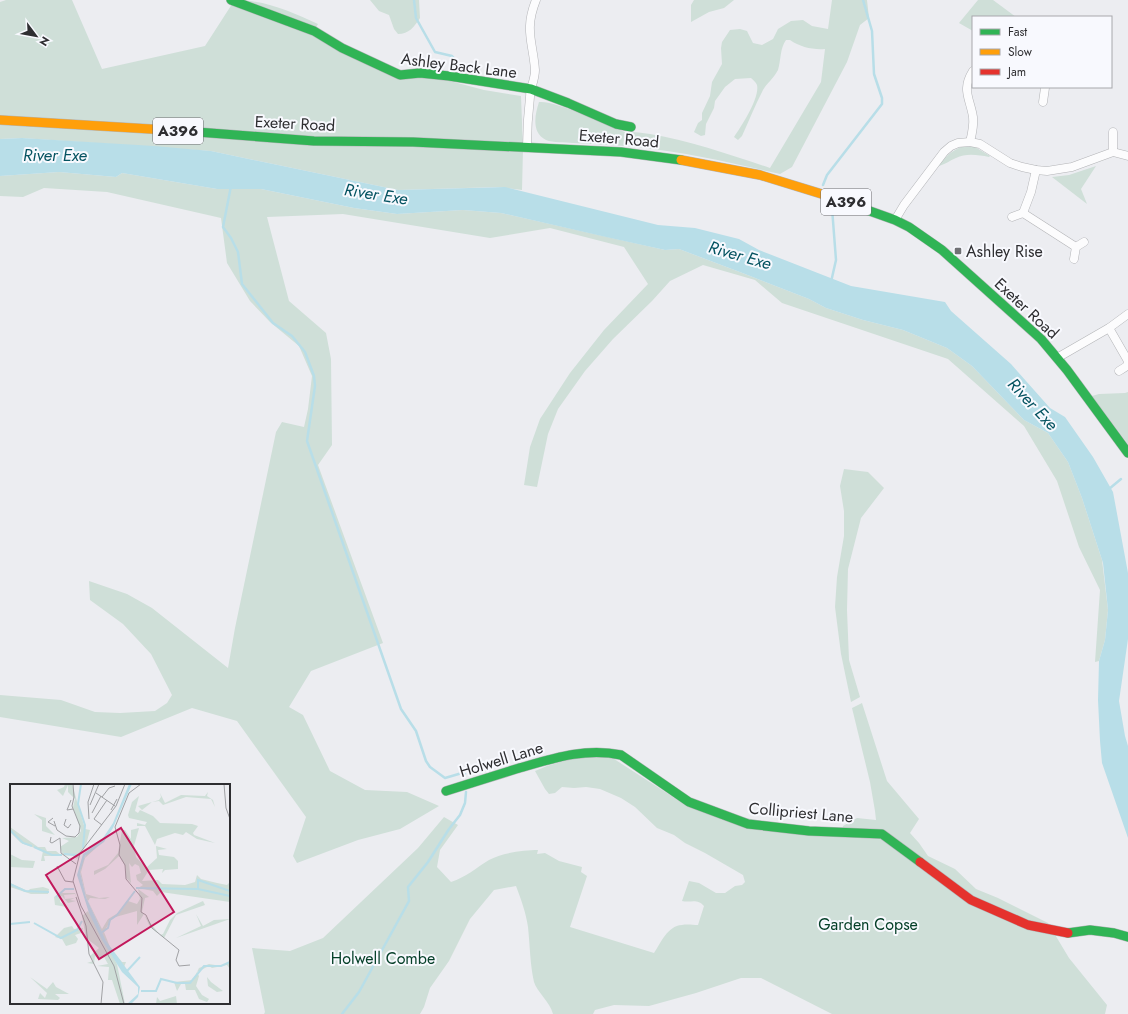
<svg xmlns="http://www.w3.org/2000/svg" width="1128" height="1014" font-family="Jost,sans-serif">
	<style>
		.green { fill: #cfdfd8 }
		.water { fill: #b8dee8 }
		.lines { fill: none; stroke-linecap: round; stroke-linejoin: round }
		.stream { stroke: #b8dee8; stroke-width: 2.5 }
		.street-casing { stroke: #b3b4b7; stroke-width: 9 }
		.fast-casing { stroke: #b3b4b7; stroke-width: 10 }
		.slow-casing { stroke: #b3b4b7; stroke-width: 10 }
		.jam-casing { stroke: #b3b4b7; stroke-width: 10 }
		.street { stroke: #fcfcfd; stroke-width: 8 }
		.fast { stroke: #30b455; stroke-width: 9 }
		.slow { stroke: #ff9f0a; stroke-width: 9 }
		.jam { stroke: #e5322d; stroke-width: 9 }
		.poi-dot { fill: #707174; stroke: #f8f9fe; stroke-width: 1.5 }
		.labels { text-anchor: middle; stroke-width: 4; stroke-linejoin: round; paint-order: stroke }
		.shield { fill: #f8f9fe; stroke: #6b6b6e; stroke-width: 1 }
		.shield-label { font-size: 15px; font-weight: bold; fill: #2e2e31 }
		.street-label { font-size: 16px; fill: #2e2e31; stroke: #f8f9fe }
		.poi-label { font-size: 16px; fill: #2e2e31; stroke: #f8f9fe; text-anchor: start }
		.park-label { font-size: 16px; fill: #064029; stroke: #f8f9fe }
		.water-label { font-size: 17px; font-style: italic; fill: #055361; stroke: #f8f9fe }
		.inset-river { fill: none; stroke: #b8dee8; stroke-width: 2 }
		.inset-road { fill: none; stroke: #a0a1a4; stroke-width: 1 }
		.view { fill: #c2185b; fill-opacity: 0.15; stroke: #c2185b; stroke-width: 2 }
		.inset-edge { fill: none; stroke: #2e2e31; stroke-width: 2 }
	</style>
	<rect width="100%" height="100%" fill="#ecedf1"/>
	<!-- green -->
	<g class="green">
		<path d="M 6,0 L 72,0 L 102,69 L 205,46 L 234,1 L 235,0 C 265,0 292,12 318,24 L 314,31 L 400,75 L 420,73 L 484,90 L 521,96 L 523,149 L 522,190 L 498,187 L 398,190 L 211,151 L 22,138 L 0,139 L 0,2 Z"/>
		<path d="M 370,0 L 419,0 L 420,18 C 414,27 409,34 398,34 L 394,29 L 389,15 L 379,11 Z"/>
		<polygon points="694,0 734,0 724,8 709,12 691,22 691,5"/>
		<path d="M 832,0 L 867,0 L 869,18 L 860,25 L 847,62 L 792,167 L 780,174 C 732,163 685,152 637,147 C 615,145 594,144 573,143 C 565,142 553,143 546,140 C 531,133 535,114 539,102 C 556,100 608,126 628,133 C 635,131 643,133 650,134 C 691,141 731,155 770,168 L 821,82 L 825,49 C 813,50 800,47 790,40 L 786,40 C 780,48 781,60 778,70 C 774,78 767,83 763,90 C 755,105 749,121 742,136 L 738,140 L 734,137 C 741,127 760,98 757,85 C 756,82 753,80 751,78 L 735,79 L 725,87 L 715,101 L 714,108 L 706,124 L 705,135 L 701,136 L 694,132 L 698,123 L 702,120 L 702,113 L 710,96 L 712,82 L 722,64 L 721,48 L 722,42 L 730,30 L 740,29 L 747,31 L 753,43 L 762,45 L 773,39 L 778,29 L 791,21 L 803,20 L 812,26 L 828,29 Z"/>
		<polygon points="978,0 993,0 1016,17 973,17 973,31 959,23"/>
		<path d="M 964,146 L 975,147 L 990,156 L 989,157 C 978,155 966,153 956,158 C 950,160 945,165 938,166 C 946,156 952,150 964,146 Z"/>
		<polygon points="1096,166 1081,189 1087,204 1052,177 1069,175"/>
		<polygon points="59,172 116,177 122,173 217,189 261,189 354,208 397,214 463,210 501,213 665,250 679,249 745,274 809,299 826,308 863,320 903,330 947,348 972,366 1024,420 1048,433 1068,462 1082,498 1102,560 1108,610 1105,640 1099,661 1095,662 1100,590 1079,547 1057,481 1024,426 948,359 782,303 755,280 703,265 670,281 652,301 613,339 585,371 558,409 548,434 537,487 524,485 530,447 540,419 570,373 604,330 648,284 624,247 550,228 490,238 343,214 267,217 289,301 326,333 331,359 332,445 318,465 383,643 311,671 289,707 303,715 330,771 365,790 407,792 439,806 400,829 358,840 297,863 293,856 306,817 237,721 192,708 121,737 0,717 0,695 61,700 95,712 120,713 155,711 167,703 172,695 151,654 123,624 90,600 89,581 127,594 152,608 228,668 235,628 276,432 282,422 304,427 308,409 312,376 299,346 270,322 250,301 227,263 221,218 107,192 44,188 23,197 0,196 0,176"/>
		<polygon points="1128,392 1128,444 1092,396 1099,394 1125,393"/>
		<polygon points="844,469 868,472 884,488 861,518 848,569 847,610 849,660 860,697 851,702 841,654 835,607 837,577 844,536 844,511 840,486"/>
		<path d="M 862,703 L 887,781 L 919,819 L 910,833 L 919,843 L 928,856 L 955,869 L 976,889 L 998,898 L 1048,923 L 1069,958 L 1107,1005 L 1105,1014 L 832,1014 L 761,978 L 741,978 L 696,993 L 649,1006 L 614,1005 L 595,1010 L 593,1014 L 553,1014 C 550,1002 537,992 534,982 C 530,964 530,946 528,927 C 526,913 521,899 516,886 L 494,890 L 470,919 L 449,961 L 430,988 L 424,1007 L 420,1014 L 264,1014 L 265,1012 L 252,948 L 290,951 L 323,938 L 418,848 L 444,817 L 458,825 L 440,850 L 437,867 L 451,882 C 466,877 476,868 489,860 C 501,853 524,850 538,850 L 537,854 L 545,853 L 559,861 L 582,867 L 581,872 L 587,876 L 570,927 L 654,953 C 661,943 667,926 682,925 C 687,924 693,925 698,925 L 704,906 C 697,898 691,903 682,901 L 689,881 L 699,883 L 716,893 L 725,893 L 735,886 L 742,885 L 745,882 L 743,875 L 705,853 L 685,843 L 674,835 L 657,828 L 635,807 L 621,798 L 600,789 L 586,787 L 574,788 L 562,787 L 555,793 L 549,794 L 545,789 L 535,771 L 547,766 L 571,759 L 595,756 L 611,757 L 687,806 L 841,837 L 843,826 L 857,818 L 876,820 L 875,811 L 870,782 L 852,708 Z"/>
	</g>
	<!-- water -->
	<polygon class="water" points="22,138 154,146 211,151 398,190 505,187 658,225 695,228 739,239 759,250 851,286 945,302 951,311 1011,364 1050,408 1065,417 1093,457 1113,492 1128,573 1128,639 1119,701 1125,736 1128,746 1128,838 1102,763 1100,741 1098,700 1099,661 1105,640 1108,610 1103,563 1082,498 1068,462 1048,433 1024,420 972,366 947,348 903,330 863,320 826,308 809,299 745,274 679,249 665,250 606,237 501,213 463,210 397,214 354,208 261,189 217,189 122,173 116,177 59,172 0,176 0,139"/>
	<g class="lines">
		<!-- stream -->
		<g class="stream">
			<polyline points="414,0 416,18 435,52 452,56 462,68"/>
			<polyline points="823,185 827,175 882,104 882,98 874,74 872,31 863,0"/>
			<polyline points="231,186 223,227 231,238 238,252 242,284 273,323 292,336 305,352 314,376 315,386 307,441 401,709 416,731 426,761 430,767 445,778 462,773 465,774"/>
			<polyline points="831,282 836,260 832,208"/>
			<polyline points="1109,489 1121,479"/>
			<polyline points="342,1014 359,992 409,901 408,887 428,862 449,829 460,815 465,803 466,792"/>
		</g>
		<!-- street casing -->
		<g class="street-casing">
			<g id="street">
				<polyline points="1043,102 1045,88"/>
				<polyline points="1113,132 1113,152"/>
				<path d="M 970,142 C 972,134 974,125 973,117 C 970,98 961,90 973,71"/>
				<path d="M 527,147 C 527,130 528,114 530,97 C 530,88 535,80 535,70 C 533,42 524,30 536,0"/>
				<polyline points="1036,170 1031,192 1023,213 1076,247"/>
				<polyline points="1012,217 1023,213"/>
				<polyline points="895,220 904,205 944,152 951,146 958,143 970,142 980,144 1010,163 1022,167 1036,170 1047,171 1072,167 1113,152 1128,156"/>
				<polyline points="1074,259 1076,247 1084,242"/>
				<polyline points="1109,328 1128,361"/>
				<polyline points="1057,358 1109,328 1128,314"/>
				<polyline points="1119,371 1127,366 1128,361"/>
			</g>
		</g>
		<!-- fast casing -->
		<g class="fast-casing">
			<g id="fast">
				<polyline points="231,0 314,31 342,48 400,75 420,73 449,76 531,89 568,103 616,124 631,127"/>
				<polyline points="184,131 314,141 413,142 621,152 681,160"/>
				<polyline points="825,195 895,220 909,227 942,250 1041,339 1067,370 1128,453"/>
				<path d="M 446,791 C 469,784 493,776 516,769 C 551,759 585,747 621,755 L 689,802 L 748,824 L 809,831 L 882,834 L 920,862"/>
				<polyline points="1068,933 1090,930 1114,933 1128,937"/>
			</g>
		</g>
		<!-- slow casing -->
		<g class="slow-casing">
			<g id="slow">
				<polyline points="0,120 184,131"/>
				<polyline points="681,160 760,175 825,195"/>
			</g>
		</g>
		<!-- jam casing -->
		<g class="jam-casing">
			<polyline id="jam" points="920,862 971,900 1028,925 1068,933"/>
		</g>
		<!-- street -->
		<use href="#street" class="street"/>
		<!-- fast -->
		<use href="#fast" class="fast"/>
		<!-- slow -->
		<use href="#slow" class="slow"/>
		<!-- jam -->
		<use href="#jam" class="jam"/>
	</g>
	<!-- markers -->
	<rect class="poi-dot" x="954" y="247" width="8" height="8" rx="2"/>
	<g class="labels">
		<!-- shield labels -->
		<g class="shield">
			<rect x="153" y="118" width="50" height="26" rx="3"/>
			<rect x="821" y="189" width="50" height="26" rx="3"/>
		</g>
		<g class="shield-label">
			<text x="178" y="136">A396</text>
			<text x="846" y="207">A396</text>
		</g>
		<!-- street labels -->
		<g class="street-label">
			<text transform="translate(459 65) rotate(7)" y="6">Ashley Back Lane</text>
			<text transform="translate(295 123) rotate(3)" y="6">Exeter Road</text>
			<text transform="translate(619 138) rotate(5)" y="6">Exeter Road</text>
			<text transform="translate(1027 308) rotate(43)" y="6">Exeter Road</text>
			<text transform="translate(501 759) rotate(-17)" y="6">Holwell Lane</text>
			<text transform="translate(801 812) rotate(5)" y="6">Collipriest Lane</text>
		</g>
		<!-- poi labels -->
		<g class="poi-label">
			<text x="966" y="257">Ashley Rise</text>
		</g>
		<!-- park labels -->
		<g class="park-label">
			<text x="868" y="930">Garden Copse</text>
			<text x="383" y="964">Holwell Combe</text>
		</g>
		<!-- water labels -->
		<g class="water-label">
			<text x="55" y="161">River Exe</text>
			<text transform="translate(376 194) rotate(9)" y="6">River Exe</text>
			<text transform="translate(740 255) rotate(16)" y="6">River Exe</text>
			<text transform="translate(1033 404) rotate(47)" y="6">River Exe</text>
		</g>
	</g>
	<!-- overview -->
	<g transform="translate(10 784)">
		<rect width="220" height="220" fill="#ecedf1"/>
		<path d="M 55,0 L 62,0 L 75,45 L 80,46 L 76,61 L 67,75 L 63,72 L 53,71 L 50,63 L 59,57 L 52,54 L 67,53 L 71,47 L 63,23 L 65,15 L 58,8 L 58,1 L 53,12 L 47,6 L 54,3 ZM 198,8 L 197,12 L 203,16 L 205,23 L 201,15 L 176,13 L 153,21 L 149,17 L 142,18 L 132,26 L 128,22 L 149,16 L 151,13 L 150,9 L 155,19 L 171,11 L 195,12 ZM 129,12 L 125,27 L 128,29 L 130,26 L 143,32 L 150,39 L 182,40 L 188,42 L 183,49 L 184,51 L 205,59 L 187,55 L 176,48 L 173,51 L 165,49 L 147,55 L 145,61 L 135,42 L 127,42 L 127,39 L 135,41 L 137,38 L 119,34 L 118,31 L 122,18 ZM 24,30 L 36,34 L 36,42 L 45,51 L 32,47 L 32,36 ZM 0,43 L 28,63 L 35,63 L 37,67 L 46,67 L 52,72 L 34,72 L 35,77 L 31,77 L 33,67 L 11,59 L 0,48 ZM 129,44 L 124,62 L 126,73 L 136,84 L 147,74 L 146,62 L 157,65 L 148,66 L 149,71 L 164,73 L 168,77 L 168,85 L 155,86 L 152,89 L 153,85 L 139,86 L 132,97 L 148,96 L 152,100 L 175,101 L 185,98 L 187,91 L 191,95 L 207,99 L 217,101 L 220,98 L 220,118 L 151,108 L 147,112 L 143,107 L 128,104 L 133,101 L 127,96 L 126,91 L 131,89 L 129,82 L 125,80 L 122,83 L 119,79 L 121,99 L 116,94 L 115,82 L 109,72 L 95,85 L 84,91 L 84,87 L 98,81 L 108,69 L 112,46 L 115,46 L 121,55 L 121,46 ZM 87,63 L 75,74 L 71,88 L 76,110 L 89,114 L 100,113 L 95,115 L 80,114 L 78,117 L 92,145 L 98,135 L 108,129 L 118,117 L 127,120 L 130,115 L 128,105 L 139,113 L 135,114 L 132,128 L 150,151 L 153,150 L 160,136 L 167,129 L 193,117 L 195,121 L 166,131 L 154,154 L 140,143 L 134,130 L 127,141 L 127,127 L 102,134 L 94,148 L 100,163 L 112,178 L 116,178 L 114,183 L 96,158 L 76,113 L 70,88 L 72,77 L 79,67 ZM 0,70 L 12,76 L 25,77 L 23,84 L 0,83 ZM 0,99 L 18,107 L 20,105 L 33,103 L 39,105 L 38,110 L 21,110 L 0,103 ZM 50,109 L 65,109 L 73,129 L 65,110 L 54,111 L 55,115 L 65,114 L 60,116 L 66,117 L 58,119 L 52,112 L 50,113 L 50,118 L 57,123 L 45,121 L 44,113 ZM 78,127 L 107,180 L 115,220 L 110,220 L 102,196 L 98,196 L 99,183 L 87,182 L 98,180 L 94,173 L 89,175 L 85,172 L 84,180 L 77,179 L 83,177 L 80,172 L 89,164 L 76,154 L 72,132 ZM 186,130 L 193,142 L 204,136 L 220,135 L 166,154 L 191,142 ZM 62,142 L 64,145 L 73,144 L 71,149 L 65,151 L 68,155 L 66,159 L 56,162 L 52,155 L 45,153 L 54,144 ZM 220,178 L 220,185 L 217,181 L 202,184 L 199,182 L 187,188 L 189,192 L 186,202 L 192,211 L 199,215 L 197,218 L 189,215 L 185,206 L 176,206 L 175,200 L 171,200 L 167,207 L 164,198 L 183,196 L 189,184 L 199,180 L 211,182 ZM 20,193 L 37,205 L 43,198 L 46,203 L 59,210 L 45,210 L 50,214 L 48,216 L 28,215 L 30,209 L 35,214 L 37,209 ZM 197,193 L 201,198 L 213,207 L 207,208 L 198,202 ZM 166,212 L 167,220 L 146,220 L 147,213 L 150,217 Z" fill="#cfdfd8"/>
		<path d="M 119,0 L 122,0 L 103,44 L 94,58 L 75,72 L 70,88 L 76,113 L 96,157 L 130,203 L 128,213 L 121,220 L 117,220 L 128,210 L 128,203 L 112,188 L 92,156 L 79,129 L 67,91 L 73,70 L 91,57 L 103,39 Z" fill="#b8dee8"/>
		<path class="inset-river" d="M 71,0 L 68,20 L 75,41 L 73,64M 0,46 L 13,59 L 22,62M 24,63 L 42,71 L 52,71M 54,70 L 67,71M 0,100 L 15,107 L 39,108M 126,104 L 188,105 L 220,112M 188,104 L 188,96 L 220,107M 46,113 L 55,105 L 64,105M 24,139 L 51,154 L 67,146 L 72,137M 0,140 L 20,138M 91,149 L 98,144 L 100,136 L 107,131 L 125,107M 117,187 L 130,173M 131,207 L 146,207 L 151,195 L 167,199 L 180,199 L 194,182 L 211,182 L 220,178"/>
		<path class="inset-road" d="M 131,0 L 119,9 L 105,43 L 110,61 L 109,71 L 115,81 L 116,95 L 132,114 L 131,128 L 136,131 L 142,144 L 169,166 L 166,176 L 169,182 L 180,181M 214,0 L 216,24 L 220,35M 86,9 L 105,22M 92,13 L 99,4 L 105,2M 61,16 L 57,26 L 63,25M 80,21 L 89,0M 101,26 L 107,15M 82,29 L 91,12M 43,34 L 38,38 L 45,42M 56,35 L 54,41 L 58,44 L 61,40M 79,35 L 78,18 L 84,0M 44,37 L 47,46 L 56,52 L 65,53 L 69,49 L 70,42 L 62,22 L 64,13 L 63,0M 92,41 L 84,35 L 97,16M 41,53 L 40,58 L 42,59 L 50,54 L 51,69 L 66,80M 47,82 L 55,97 L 63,98M 66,113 L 76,142 L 79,170 L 93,198 L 91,220M 114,220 L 104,182 L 71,122 L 63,97 L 70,69 L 106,22 L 115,0"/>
		<path class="view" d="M 111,44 L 164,128 L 89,175 L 36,91 Z"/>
		<rect width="220" height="220" class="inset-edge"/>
	</g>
	<!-- legend -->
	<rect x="972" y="16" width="140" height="72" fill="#f8f9fe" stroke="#a7a8ac"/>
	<rect x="980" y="29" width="20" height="6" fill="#30b455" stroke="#a7a8ac"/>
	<text x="1008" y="36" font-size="12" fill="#2e2e31">Fast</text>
	<rect x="980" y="49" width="20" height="6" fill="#ff9f0a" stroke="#a7a8ac"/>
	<text x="1008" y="56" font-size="12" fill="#2e2e31">Slow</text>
	<rect x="980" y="69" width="20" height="6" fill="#e5322d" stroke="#a7a8ac"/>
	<text x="1008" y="76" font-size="12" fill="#2e2e31">Jam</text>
	<!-- north arrow -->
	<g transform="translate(36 36) rotate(122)" stroke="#f8f9fe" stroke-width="3" paint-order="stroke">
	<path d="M0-3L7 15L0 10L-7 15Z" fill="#2e2e31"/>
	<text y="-6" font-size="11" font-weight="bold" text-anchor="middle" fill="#2e2e31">N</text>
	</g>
</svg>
